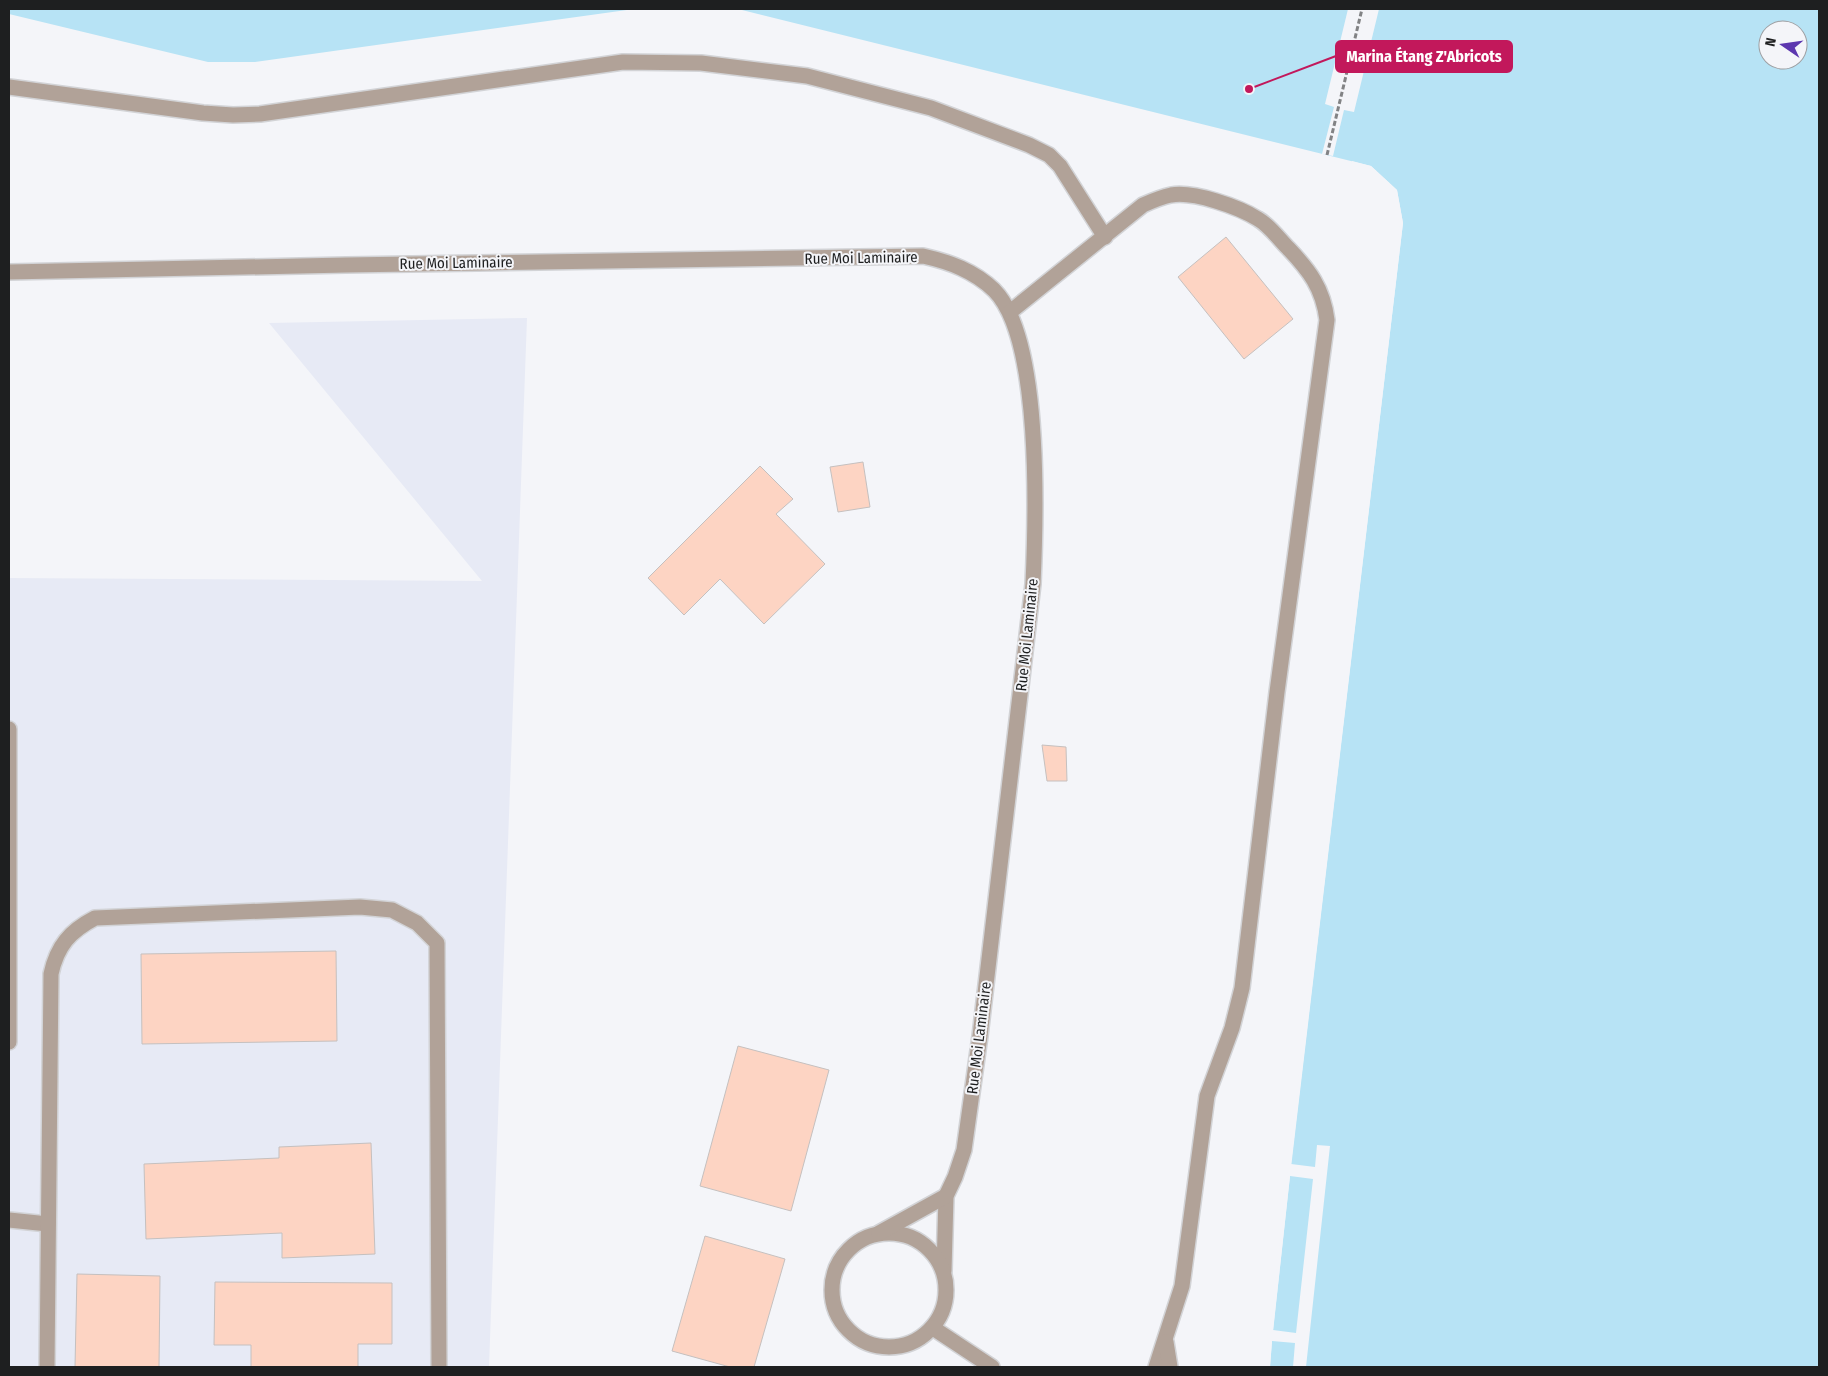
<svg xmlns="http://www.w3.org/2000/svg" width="1828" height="1376" font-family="'Fira Sans Condensed',sans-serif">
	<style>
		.built { fill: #e7eaf5 }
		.water { fill: #b7e3f5; fill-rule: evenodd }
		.pier { fill: #f4f5f9; fill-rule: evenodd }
		.building { fill: #fdd4c3; stroke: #c5c0bf }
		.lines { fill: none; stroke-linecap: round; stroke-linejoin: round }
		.minor-casing { stroke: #d2d3d6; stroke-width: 18 }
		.path { stroke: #828385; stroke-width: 3; stroke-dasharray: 5 2.5; stroke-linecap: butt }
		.minor { stroke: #b1a298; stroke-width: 15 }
		.labels { text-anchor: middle; stroke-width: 4; stroke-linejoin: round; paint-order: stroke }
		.street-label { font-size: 15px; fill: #1e1f20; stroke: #f4f5f9 }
		.leader { fill: none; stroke: #c2185b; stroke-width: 2 }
		.callout-dot { fill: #c2185b; stroke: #f4f5f9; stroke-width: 2 }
		.callout { fill: #c2185b; stroke: #c2185b; stroke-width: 2 }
		.callout-label { font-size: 16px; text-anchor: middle; font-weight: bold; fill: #fff }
	</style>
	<rect width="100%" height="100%" fill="#f4f5f9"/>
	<!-- built -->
	<polygon class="built" points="527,318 489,1367 9,1367 9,578 482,581 269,323"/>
	<!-- water -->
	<g class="water">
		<polygon points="9,9 634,9 255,62 208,62 9,14"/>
		<path d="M 738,9 L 1819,9 L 1819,1367 L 1270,1367 L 1272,1341 L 1290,1176 L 1403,223 L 1397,190 L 1371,166 ZM 1768,30 L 1798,30 L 1798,60 L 1768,60 Z"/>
	</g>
	<!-- pier -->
	<g class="pier">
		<polygon points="1348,9 1379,9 1354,112 1344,110 1333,156 1322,154 1334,107 1325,104"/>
		<path d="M 1352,161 L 1371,166 L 1397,190 L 1403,223 L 1291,1164 L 1315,1167 L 1317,1145 L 1330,1146 L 1306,1367 L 1293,1367 L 1295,1343 L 1272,1341 L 1270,1367 L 1268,1367 L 1269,1340 L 1287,1176 L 1400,223 L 1395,191 L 1370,168 L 1351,164 ZM 1290,1176 L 1313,1179 L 1296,1333 L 1273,1330 Z"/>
	</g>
	<!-- building -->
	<g class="building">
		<polygon points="1226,237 1293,319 1244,359 1178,277"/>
		<polygon points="863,462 870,507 838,512 830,467"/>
		<polygon points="760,466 793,499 776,514 825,564 764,624 720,579 684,615 648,578"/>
		<polygon points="1042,745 1066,747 1067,781 1047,781"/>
		<polygon points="336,951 337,1041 142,1044 141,954"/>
		<polygon points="738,1046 829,1070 791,1211 700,1186"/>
		<polygon points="371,1143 375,1254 282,1258 282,1233 146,1239 144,1164 279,1158 279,1147"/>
		<polygon points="705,1236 785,1259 754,1367 730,1367 672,1351"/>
		<polygon points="77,1274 160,1276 159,1367 75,1367"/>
		<polygon points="215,1282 392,1283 392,1344 358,1344 358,1367 251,1367 251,1345 214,1345"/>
	</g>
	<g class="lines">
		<!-- minor casing -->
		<g class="minor-casing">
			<g id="minor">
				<polyline points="9,87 203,113 233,115 260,114 623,62 701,63 807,76 931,108 1029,145 1049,155 1060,166 1105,237"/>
				<path d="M 9,272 L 346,265 L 923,256 C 950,262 974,271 994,290 C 1042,338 1036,518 1033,584 L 980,1036 L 964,1150 L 955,1177 L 946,1196 L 944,1271"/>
				<path d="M 1010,312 L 1143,205 C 1152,201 1161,197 1171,195 C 1194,191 1239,207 1258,219 C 1269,225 1279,239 1288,248 C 1309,270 1323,288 1327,320 L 1277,692 L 1242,988 L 1232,1028 L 1207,1096 L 1182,1286 L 1156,1367"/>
				<polyline points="9,729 9,1042"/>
				<polyline points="9,1220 48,1224"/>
				<circle cx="889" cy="1290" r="57"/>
				<polyline points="879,1233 946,1196"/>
				<polyline points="933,1328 992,1367"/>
				<polyline points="1166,1342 1170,1367"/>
				<path d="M 47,1367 L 51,974 C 57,946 70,931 95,918 L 360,907 L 392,910 L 417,923 L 437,943 L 439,1367"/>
			</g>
		</g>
		<!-- path -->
		<polyline class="path" points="1327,155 1362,9"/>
		<!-- minor -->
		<use href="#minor" class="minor"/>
	</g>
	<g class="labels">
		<!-- street labels -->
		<g class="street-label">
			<text transform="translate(861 258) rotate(-1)" y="5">Rue Moi Laminaire</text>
			<text transform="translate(456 263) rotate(-1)" y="5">Rue Moi Laminaire</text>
			<text transform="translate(1027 635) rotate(-84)" y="5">Rue Moi Laminaire</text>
			<text transform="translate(979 1038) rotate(-83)" y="5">Rue Moi Laminaire</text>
		</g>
	</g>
	<!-- callouts -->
	<path class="leader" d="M1249 89L1336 56"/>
	<circle class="callout-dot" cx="1249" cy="89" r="5"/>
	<rect class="callout" x="1336" y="41" width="176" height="31" rx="5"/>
	<g class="callout-label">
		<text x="1424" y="62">Marina Étang Z'Abricots</text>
	</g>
	<!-- border -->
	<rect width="1828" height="1376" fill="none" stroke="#1e1f20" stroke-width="20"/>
	<!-- north arrow -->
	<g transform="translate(1783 45) rotate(283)"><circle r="24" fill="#f4f5f9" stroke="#9e9fa2"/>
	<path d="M0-4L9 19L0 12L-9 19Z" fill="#5c37af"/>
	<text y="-8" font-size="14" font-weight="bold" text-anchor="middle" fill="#1e1f20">N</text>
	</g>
</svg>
